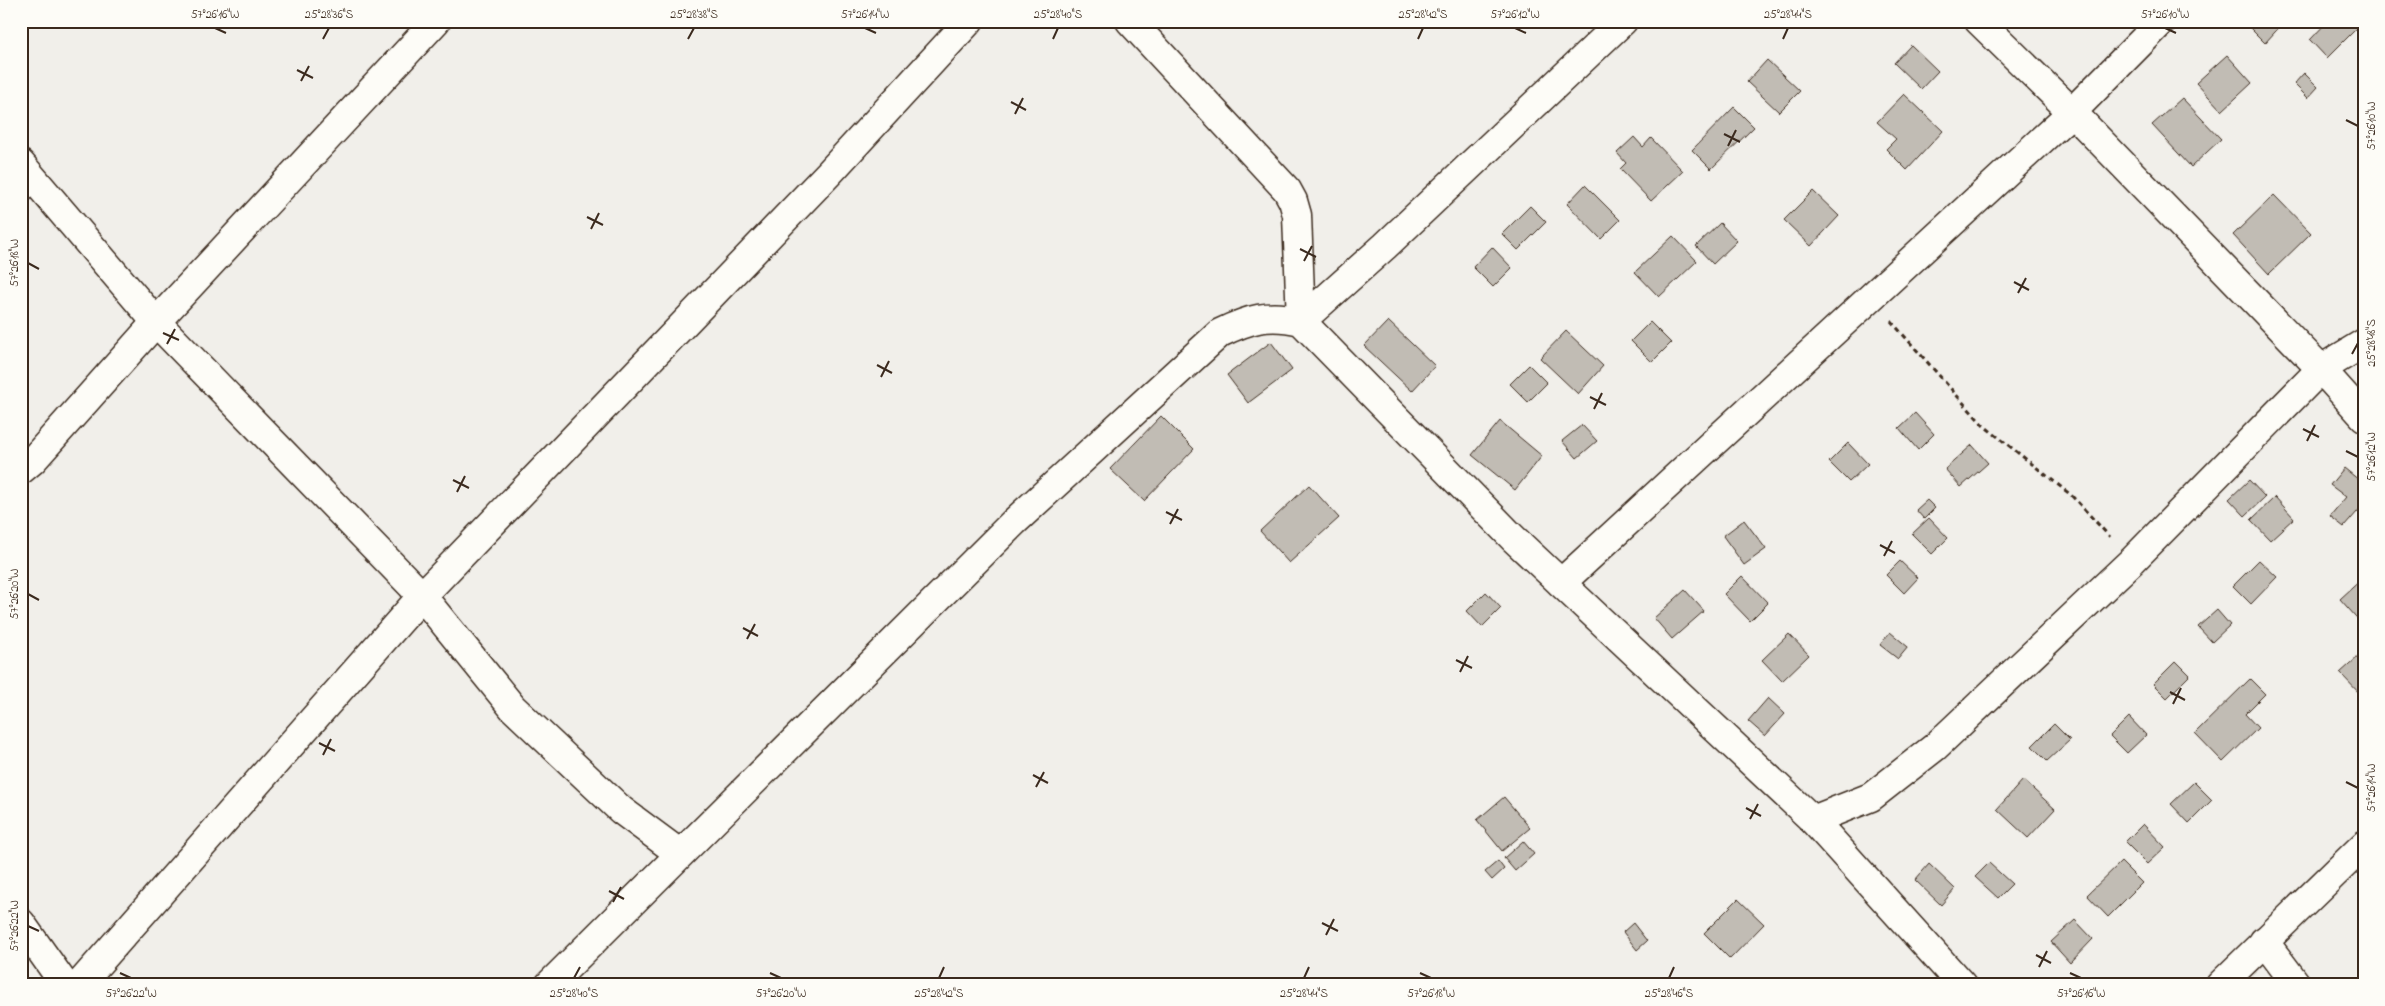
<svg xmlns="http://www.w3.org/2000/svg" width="2385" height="1006" font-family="'Indie Flower',sans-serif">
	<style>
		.building { fill: #c1bcb4; stroke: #3b2a1e }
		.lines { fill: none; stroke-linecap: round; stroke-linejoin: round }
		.street-casing { stroke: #3b2a1e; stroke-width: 31 }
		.path { stroke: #3b2a1e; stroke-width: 3; stroke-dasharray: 5 4; stroke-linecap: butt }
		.street { stroke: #fdfcf7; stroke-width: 28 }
		.ticks { fill: none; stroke: #3b2a1e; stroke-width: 2 }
		.neatline { fill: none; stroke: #3b2a1e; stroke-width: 2 }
		.ticks-label { font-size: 12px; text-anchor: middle; fill: #3b2a1e }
	</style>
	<rect width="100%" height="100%" fill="#f1efea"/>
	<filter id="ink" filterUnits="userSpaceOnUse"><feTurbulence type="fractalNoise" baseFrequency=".02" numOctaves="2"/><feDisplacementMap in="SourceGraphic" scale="10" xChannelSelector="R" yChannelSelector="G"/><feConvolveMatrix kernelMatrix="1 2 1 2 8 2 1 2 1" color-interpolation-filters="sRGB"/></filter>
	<g filter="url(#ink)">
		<!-- building -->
		<g class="building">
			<polygon points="2243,21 2285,21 2265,43"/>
			<polygon points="2328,21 2350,21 2357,28 2327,58 2310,40"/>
			<polygon points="1911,45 1938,71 1921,89 1894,63"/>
			<polygon points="2227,55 2252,83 2222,111 2196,83"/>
			<polygon points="1767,60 1800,91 1779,112 1747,82"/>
			<polygon points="2304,73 2318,87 2308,98 2294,84"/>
			<polygon points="1904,94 1943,131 1907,170 1886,149 1896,139 1877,122"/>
			<polygon points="2182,98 2221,139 2191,167 2152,125"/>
			<polygon points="1734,107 1754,127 1711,169 1692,150"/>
			<polygon points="1634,137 1643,147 1651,138 1683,171 1651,201 1620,169 1626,163 1617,153"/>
			<polygon points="1585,185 1620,220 1601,239 1567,204"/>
			<polygon points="1813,191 1839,216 1811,246 1784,220"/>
			<polygon points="2274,195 2311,233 2269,274 2233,235"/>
			<polygon points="1530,206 1546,222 1518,250 1502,234"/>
			<polygon points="1720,223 1737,241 1713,264 1696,246"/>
			<polygon points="1673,236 1697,261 1659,297 1635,272"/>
			<polygon points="1492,247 1512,268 1493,287 1473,267"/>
			<polygon points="1388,321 1435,366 1412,391 1364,346"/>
			<polygon points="1650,322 1671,343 1652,362 1631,341"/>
			<polygon points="1566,331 1603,366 1578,394 1540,358"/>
			<polygon points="1271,342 1292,370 1248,403 1227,375"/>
			<polygon points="1529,365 1547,383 1528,402 1510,384"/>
			<polygon points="1915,413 1934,434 1918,450 1899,428"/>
			<polygon points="1161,416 1194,449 1144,501 1110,469"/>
			<polygon points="1500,421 1542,456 1515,490 1472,455"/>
			<polygon points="1582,425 1597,441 1577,458 1562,441"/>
			<polygon points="1848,443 1868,464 1849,482 1829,462"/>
			<polygon points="1972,445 1988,463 1961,487 1945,469"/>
			<polygon points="2344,468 2364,484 2364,504 2344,527 2330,516 2346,497 2330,485"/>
			<polygon points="2249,480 2265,497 2245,516 2229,499"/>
			<polygon points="1309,485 1339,518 1289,563 1260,531"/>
			<polygon points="2275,497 2294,518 2270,540 2251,520"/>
			<polygon points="1927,500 1935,508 1924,519 1916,510"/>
			<polygon points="1929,518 1948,538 1932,554 1912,534"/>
			<polygon points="1744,520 1766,549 1744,565 1723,536"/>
			<polygon points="2259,560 2277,577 2251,604 2233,586"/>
			<polygon points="1900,561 1918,578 1904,593 1886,575"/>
			<polygon points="1742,576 1768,603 1750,621 1724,594"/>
			<polygon points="2364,577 2364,626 2340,599"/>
			<polygon points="1685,590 1704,611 1672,639 1654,618"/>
			<polygon points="1486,592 1501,608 1482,627 1467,611"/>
			<polygon points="2217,610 2230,625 2212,642 2198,627"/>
			<polygon points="1890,632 1908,647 1898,659 1880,645"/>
			<polygon points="1789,634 1809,655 1782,681 1762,660"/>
			<polygon points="2359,656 2364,661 2364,698 2340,673"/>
			<polygon points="2176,661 2190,675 2167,698 2153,684"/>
			<polygon points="2250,679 2265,694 2245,714 2258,728 2223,762 2195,733"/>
			<polygon points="1768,698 1785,714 1765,736 1748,721"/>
			<polygon points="2129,717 2146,735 2127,753 2110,736"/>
			<polygon points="2054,724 2070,740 2047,761 2032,746"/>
			<polygon points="2023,780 2055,809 2028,838 1997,809"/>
			<polygon points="2194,782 2212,800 2189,823 2171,804"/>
			<polygon points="1504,797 1530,828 1502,851 1477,820"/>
			<polygon points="2143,824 2165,847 2147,864 2125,842"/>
			<polygon points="1523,841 1534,854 1515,871 1504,858"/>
			<polygon points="1498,861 1504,869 1492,880 1485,872"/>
			<polygon points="2121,862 2142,883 2108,917 2087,895"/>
			<polygon points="1989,863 2012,884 1998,898 1975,877"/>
			<polygon points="1929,864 1955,889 1941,905 1915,880"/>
			<polygon points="1738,899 1764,924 1730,959 1704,933"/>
			<polygon points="2075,920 2093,939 2070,963 2051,942"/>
			<polygon points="1633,923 1647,941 1637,950 1623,932"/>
		</g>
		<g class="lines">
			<!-- street casing -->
			<g class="street-casing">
				<g id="street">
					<polyline points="1130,21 1287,190 1293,201 1297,215 1301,321"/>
					<polyline points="1979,21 2072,112 2321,369 2364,417"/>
					<polyline points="21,164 156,322 422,596 513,708 621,810 679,853"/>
					<polyline points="1301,321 1385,246 1623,21"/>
					<polyline points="21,470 33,460 156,322 436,21"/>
					<polyline points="1561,583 2072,112 2162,21"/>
					<polyline points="1813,820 1871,797 1935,747 2132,561 2321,369 2364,343"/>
					<polyline points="21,923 65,985"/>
					<polyline points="2264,941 2297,985"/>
					<polyline points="79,985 422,596 830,172 969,21"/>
					<path d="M 549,985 L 1014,522 L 1220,333 C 1249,319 1268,313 1301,321 L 1513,538 L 1813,820 L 1962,985"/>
					<polyline points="2220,985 2364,845"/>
				</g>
			</g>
			<!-- path -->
			<polyline class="path" points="1891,321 1983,425 2071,495 2110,537"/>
			<!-- street -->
			<use href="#street" class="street"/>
		</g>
	</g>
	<!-- ticks -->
	<path class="ticks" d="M 215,28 L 226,33M 865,28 L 876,33M 1515,28 L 1526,33M 2165,28 L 2176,33M 323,39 L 329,28M 688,39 L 694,28M 1053,39 L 1058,28M 1418,39 L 1423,28M 1783,39 L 1788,28M 297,70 L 313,78M 301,81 L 309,66M 1011,102 L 1026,110M 1015,114 L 1023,98M 2346,120 L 2358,126M 1724,134 L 1740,142M 1728,146 L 1736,130M 587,217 L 603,225M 591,229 L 599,213M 1300,249 L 1316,257M 1304,261 L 1312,246M 28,263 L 39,269M 2014,282 L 2029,290M 2018,293 L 2026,278M 163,333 L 179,340M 167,344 L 175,329M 2352,354 L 2358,343M 877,365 L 892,373M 881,377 L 889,361M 1590,397 L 1606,405M 1594,409 L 1602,393M 2303,429 L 2319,437M 2307,441 L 2315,425M 2346,451 L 2358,457M 453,480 L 469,488M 457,492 L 465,476M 1166,512 L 1182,520M 1170,524 L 1178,509M 1880,545 L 1895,553M 1884,556 L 1892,541M 28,594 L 39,600M 743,628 L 758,636M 747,639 L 755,624M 1456,660 L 1472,668M 1460,672 L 1468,656M 2170,692 L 2185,700M 2173,704 L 2181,688M 319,743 L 335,751M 323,755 L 331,739M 1033,775 L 1048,783M 2346,782 L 2358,788M 1036,787 L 1044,772M 1746,808 L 1761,816M 1750,819 L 1758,804M 609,891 L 624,899M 613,902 L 621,887M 1322,923 L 1338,931M 28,926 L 39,931M 1326,935 L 1334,919M 2036,955 L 2051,963M 2039,967 L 2047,951M 120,973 L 131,978M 770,973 L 781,978M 1420,973 L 1431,978M 2070,973 L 2081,978M 574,978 L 580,967M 939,978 L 944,967M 1304,978 L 1309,967M 1669,978 L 1674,967"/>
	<!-- margin -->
	<rect width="2385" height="1006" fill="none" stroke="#fdfcf7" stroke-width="55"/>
	<rect x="28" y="28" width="2330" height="950" class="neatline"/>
	<g class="ticks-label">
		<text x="215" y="18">57°26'16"W</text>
		<text x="329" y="18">25°28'36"S</text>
		<text x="694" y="18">25°28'38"S</text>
		<text x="865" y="18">57°26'14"W</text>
		<text x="1058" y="18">25°28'40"S</text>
		<text x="1423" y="18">25°28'42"S</text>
		<text x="1515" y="18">57°26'12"W</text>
		<text x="1788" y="18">25°28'44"S</text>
		<text x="2165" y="18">57°26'10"W</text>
		<text transform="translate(2371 126) rotate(-90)" y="4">57°26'10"W</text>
		<text transform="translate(14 263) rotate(-90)" y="4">57°26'18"W</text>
		<text transform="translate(2371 343) rotate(-90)" y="4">25°28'48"S</text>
		<text transform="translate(2371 457) rotate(-90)" y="4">57°26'12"W</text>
		<text transform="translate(14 594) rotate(-90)" y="4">57°26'20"W</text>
		<text transform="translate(2371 788) rotate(-90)" y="4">57°26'14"W</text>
		<text transform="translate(14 926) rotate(-90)" y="4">57°26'22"W</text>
		<text x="131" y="997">57°26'22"W</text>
		<text x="574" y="997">25°28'40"S</text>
		<text x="781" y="997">57°26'20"W</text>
		<text x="939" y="997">25°28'42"S</text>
		<text x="1304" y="997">25°28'44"S</text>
		<text x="1431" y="997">57°26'18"W</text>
		<text x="1669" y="997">25°28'46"S</text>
		<text x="2081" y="997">57°26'16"W</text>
	</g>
</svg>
